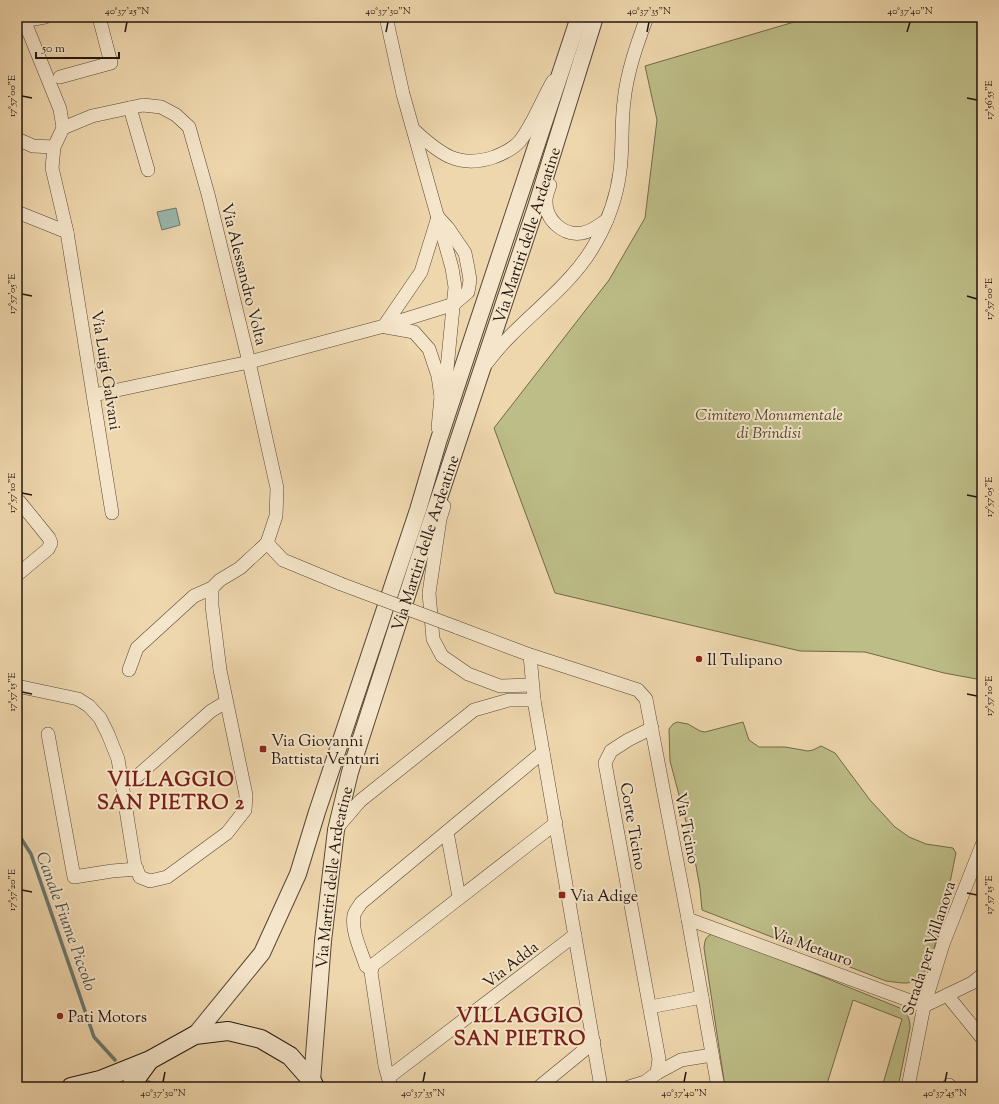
<svg xmlns="http://www.w3.org/2000/svg" width="999" height="1104" font-family="'Sorts Mill Goudy',serif">
	<style>
		.green { fill: #bdbd87; stroke: #706a4a }
		.water { fill: #9ab8af; stroke: #6a776f }
		.lines { fill: none; stroke-linecap: round; stroke-linejoin: round }
		.stream { stroke: #6a776f; stroke-width: 3.5 }
		.minor-casing { stroke: #564636; stroke-width: 14 }
		.tertiary-casing { stroke: #564636; stroke-width: 18 }
		.secondary-casing { stroke: #23160e; stroke-width: 20 }
		.minor { stroke: #f5e5ca; stroke-width: 13 }
		.tertiary { stroke: #f5e5ca; stroke-width: 16 }
		.secondary { stroke: #f5e5ca; stroke-width: 18 }
		.minor-bridge-casing { stroke: #564636; stroke-width: 14; stroke-linecap: butt }
		.minor-bridge { stroke: #f5e5ca; stroke-width: 13 }
		.ticks { fill: none; stroke: #23160e; stroke-width: 1.5 }
		.poi-dot { fill: #8f2418; stroke: #f5e5ca; stroke-width: 1.5 }
		.labels { text-anchor: middle; stroke-width: 4; stroke-linejoin: round; paint-order: stroke }
		.street-label { font-size: 16px; fill: #23160e; stroke: #f5e5ca }
		.park-label { font-size: 16px; font-style: italic; fill: #514832; stroke: #f5e5ca }
		.poi-label { font-size: 16px; fill: #23160e; stroke: #f5e5ca; text-anchor: start }
		.water-label { font-size: 17px; font-style: italic; fill: #4d4f46; stroke: #f5e5ca }
		.district-label { font-size: 20px; font-weight: bold; letter-spacing: 1px; fill: #7a1f14; stroke: #f5e5ca }
		.neatline { fill: none; stroke: #23160e; stroke-width: 1.5 }
		.ticks-label { font-size: 10px; text-anchor: middle; fill: #23160e }
	</style>
	<rect width="100%" height="100%" fill="#efd7ad"/>
	<filter id="stains"><feTurbulence type="fractalNoise" baseFrequency=".005" numOctaves="4"/><feColorMatrix values="0 0 0 0 .2 0 0 0 0 .09 0 0 0 0 .02 0 0 0 .5 -.17"/></filter>
	<radialGradient id="worn" r=".72"><stop offset=".6" stop-color="#630" stop-opacity="0"/><stop offset="1" stop-color="#630" stop-opacity=".3"/></radialGradient>
	<!-- green -->
	<g class="green">
		<polygon points="811,17 982,17 982,680 944,673 865,652 800,651 555,593 494,428 609,280 645,218 657,120 645,66"/>
		<path d="M 677,722 L 688,724 L 700,731 L 705,732 L 743,722 L 749,740 L 759,747 L 785,747 L 808,751 L 813,750 L 821,746 L 835,753 L 870,800 L 895,827 L 909,837 L 926,844 L 953,848 L 956,853 C 951,876 935,967 919,979 C 909,986 897,982 886,981 L 702,910 L 700,888 L 692,844 L 670,761 L 669,729 L 673,724 Z"/>
		<path d="M 712,934 L 717,934 L 900,1008 C 908,1013 910,1019 910,1028 L 898,1087 L 882,1087 L 902,1019 L 853,1000 L 827,1084 L 834,1087 L 725,1087 L 704,948 C 705,940 705,937 712,934 Z"/>
	</g>
	<!-- water -->
	<polygon class="water" points="176,208 180,225 162,230 157,212"/>
	<g class="lines">
		<!-- stream -->
		<g class="stream">
			<polyline points="17,832 31,854 94,1037 115,1060"/>
			<polyline points="148,1082 164,1087"/>
		</g>
		<!-- minor casing -->
		<g class="minor-casing">
			<g id="minor">
				<polyline points="386,17 403,94 452,268 455,287 446,379 441,397"/>
				<polyline points="23,21 45,17"/>
				<polyline points="17,22 23,21 28,30 60,109 63,128 54,147 52,168 67,232 112,513"/>
				<polyline points="60,77 111,63 99,17"/>
				<polyline points="130,108 148,170"/>
				<polyline points="63,128 92,116 143,105 161,107 176,115 189,127 208,194 249,362 277,488 276,516 267,543 240,568 220,580 212,588 194,596 137,648 129,670"/>
				<path d="M 415,131 C 440,154 459,169 494,157 C 502,154 514,148 520,141 C 534,123 541,101 553,81"/>
				<polyline points="17,139 33,146 54,147"/>
				<path d="M 550,185 C 549,189 546,195 546,200 C 545,219 562,236 582,233 C 591,232 599,225 607,220"/>
				<polyline points="17,212 67,232"/>
				<polyline points="384,326 421,272 438,217"/>
				<polyline points="386,327 414,332 429,349 438,376 441,397 438,428"/>
				<path d="M 487,363 C 519,319 570,290 596,242 C 608,221 617,195 620,171 C 623,148 621,124 624,101 C 627,72 637,44 647,17"/>
				<polyline points="94,395 249,362 384,326 454,304 468,292 470,280 468,268 465,253 448,228 438,217"/>
				<polyline points="17,501 19,501 49,538 51,543 48,549 17,575"/>
				<polyline points="444,506 440,519 429,593 433,639 442,656 468,674 500,686 532,685"/>
				<polyline points="267,543 283,560 341,584"/>
				<polyline points="456,627 530,655 638,690 646,699 688,919 718,1087"/>
				<polyline points="530,655 534,700 601,1087"/>
				<polyline points="17,686 78,699 89,706 100,718 108,734 118,759 135,866 140,877 150,881 167,877 227,833 245,810 246,795 220,670 212,606 212,588"/>
				<polyline points="652,728 628,740 611,751 605,763 659,1059 657,1073"/>
				<polyline points="48,734 74,877 112,871 137,869"/>
				<polyline points="134,779 211,711 226,702"/>
				<polyline points="337,828 360,801 474,710 509,700 534,700"/>
				<polyline points="447,832 459,897"/>
				<polyline points="688,919 924,1006"/>
				<path d="M 371,969 L 366,966 C 361,950 351,931 354,915 C 355,911 359,907 361,903 L 543,752"/>
				<polyline points="947,995 982,1038"/>
				<polyline points="924,1006 972,983 982,975"/>
				<polyline points="650,1007 702,997"/>
				<polyline points="389,1077 575,935"/>
				<polyline points="949,1085 951,1087"/>
				<polyline points="391,1087 385,1066 371,972 373,965 556,823"/>
				<polyline points="539,1087 594,1042"/>
				<polyline points="629,1087 645,1082 657,1073 681,1060 712,1055"/>
				<polyline points="908,1087 924,1006 943,944 982,845"/>
			</g>
		</g>
		<!-- tertiary casing -->
		<g class="tertiary-casing">
			<g id="tertiary">
				<polyline points="195,1035 262,953 298,874 317,812 418,510 438,442 579,17"/>
				<path id="s1" d="M 312,1081 L 323,941 L 336,830 L 350,772 L 422,549 L 535,210 L 595,17"/>
			</g>
		</g>
		<!-- secondary casing -->
		<g class="secondary-casing">
			<g id="secondary">
				<polyline points="71,1087 100,1080 150,1060 195,1035 228,1031 261,1039 290,1056 312,1081 315,1087"/>
				<polyline points="130,1087 149,1061"/>
			</g>
		</g>
		<!-- minor -->
		<use href="#minor" class="minor"/>
		<!-- tertiary -->
		<use href="#tertiary" class="tertiary"/>
		<!-- secondary -->
		<use href="#secondary" class="secondary"/>
		<!-- minor-bridge casing -->
		<g class="minor-bridge-casing">
			<polyline id="minor-bridge" points="341,584 456,627"/>
		</g>
		<!-- minor-bridge -->
		<use href="#minor-bridge" class="minor-bridge"/>
	</g>
	<!-- ticks -->
	<path class="ticks" d="M 125,32 L 127,22M 386,32 L 388,22M 647,32 L 649,22M 907,32 L 910,22M 22,96 L 32,98M 967,98 L 977,100M 22,294 L 32,296M 967,296 L 977,299M 22,493 L 32,495M 967,495 L 977,497M 22,692 L 32,694M 967,694 L 977,696M 22,890 L 32,892M 967,893 L 977,895M 163,1082 L 165,1072M 423,1082 L 425,1072M 684,1082 L 686,1072M 945,1082 L 947,1072"/>
	<!-- markers -->
	<g class="poi-dot">
		<circle cx="699" cy="659" r="4"/>
		<rect x="259" y="745" width="8" height="8" rx="2"/>
		<rect x="558" y="891" width="8" height="8" rx="2"/>
		<circle cx="60" cy="1016" r="4"/>
	</g>
	<g class="labels">
		<!-- street labels -->
		<g class="street-label">
			<text dy="6" stroke="none"><textPath href="#s1" startOffset="877">Via Martiri delle Ardeatine</textPath></text>
			<text transform="translate(245 274) rotate(76)" y="6">Via Alessandro Volta</text>
			<text transform="translate(107 370) rotate(81)" y="6">Via Luigi Galvani</text>
			<text dy="6" stroke="none"><textPath href="#s1" startOffset="553">Via Martiri delle Ardeatine</textPath></text>
			<text transform="translate(634 826) rotate(80)" y="6">Corte Ticino</text>
			<text transform="translate(688 828) rotate(79)" y="6">Via Ticino</text>
			<text dy="6" stroke="none"><textPath href="#s1" startOffset="205">Via Martiri delle Ardeatine</textPath></text>
			<text transform="translate(812 946) rotate(20)" y="6">Via Metauro</text>
			<text transform="translate(928 948) rotate(-72)" y="6">Strada per Villanova</text>
			<text transform="translate(510 964) rotate(-38)" y="6">Via Adda</text>
		</g>
		<!-- park labels -->
		<g class="park-label">
			<text x="769" y="420">Cimitero Monumentale<tspan x="769" dy="18">di Brindisi</tspan></text>
		</g>
		<!-- poi labels -->
		<g class="poi-label">
			<text x="707" y="665">Il Tulipano</text>
			<text x="271" y="746">Via Giovanni<tspan x="271" dy="18">Battista Venturi</tspan></text>
			<text x="570" y="901">Via Adige</text>
			<text x="68" y="1022">Pati Motors</text>
		</g>
		<!-- water labels -->
		<g class="water-label">
			<text transform="translate(67 921) rotate(70)" y="6">Canale Fiume Piccolo</text>
		</g>
		<!-- district labels -->
		<g class="district-label">
			<text x="171" y="786">VILLAGGIO<tspan x="171" dy="23">SAN PIETRO 2</tspan></text>
			<text x="520" y="1022">VILLAGGIO<tspan x="520" dy="23">SAN PIETRO</tspan></text>
		</g>
	</g>
	<!-- margin -->
	<rect width="999" height="1104" fill="none" stroke="#efd7ad" stroke-width="44"/>
	<!-- scale -->
	<path d="M36 52v6h83v-6" fill="none" stroke="#23160e" stroke-width="2"/>
	<text x="42" y="52" font-size="12" fill="#23160e" stroke="#f5e5ca" stroke-width="3" paint-order="stroke">50 m</text>
	<rect x="22" y="22" width="955" height="1060" class="neatline"/>
	<g class="ticks-label">
		<text x="127" y="14">40°37'25"N</text>
		<text x="388" y="14">40°37'30"N</text>
		<text x="649" y="14">40°37'35"N</text>
		<text x="910" y="14">40°37'40"N</text>
		<text transform="translate(11 96) rotate(-90)" y="4">17°57'00"E</text>
		<text transform="translate(988 100) rotate(-90)" y="4">17°56'55"E</text>
		<text transform="translate(11 294) rotate(-90)" y="4">17°57'05"E</text>
		<text transform="translate(988 299) rotate(-90)" y="4">17°57'00"E</text>
		<text transform="translate(11 493) rotate(-90)" y="4">17°57'10"E</text>
		<text transform="translate(988 497) rotate(-90)" y="4">17°57'05"E</text>
		<text transform="translate(11 692) rotate(-90)" y="4">17°57'15"E</text>
		<text transform="translate(988 696) rotate(-90)" y="4">17°57'10"E</text>
		<text transform="translate(11 890) rotate(-90)" y="4">17°57'20"E</text>
		<text transform="translate(988 895) rotate(-90)" y="4">17°57'15"E</text>
		<text x="163" y="1096">40°37'30"N</text>
		<text x="423" y="1096">40°37'35"N</text>
		<text x="684" y="1096">40°37'40"N</text>
		<text x="945" y="1096">40°37'45"N</text>
	</g>
	<rect width="100%" height="100%" filter="url(#stains)"/>
	<rect width="100%" height="100%" fill="url(#worn)"/>
</svg>
